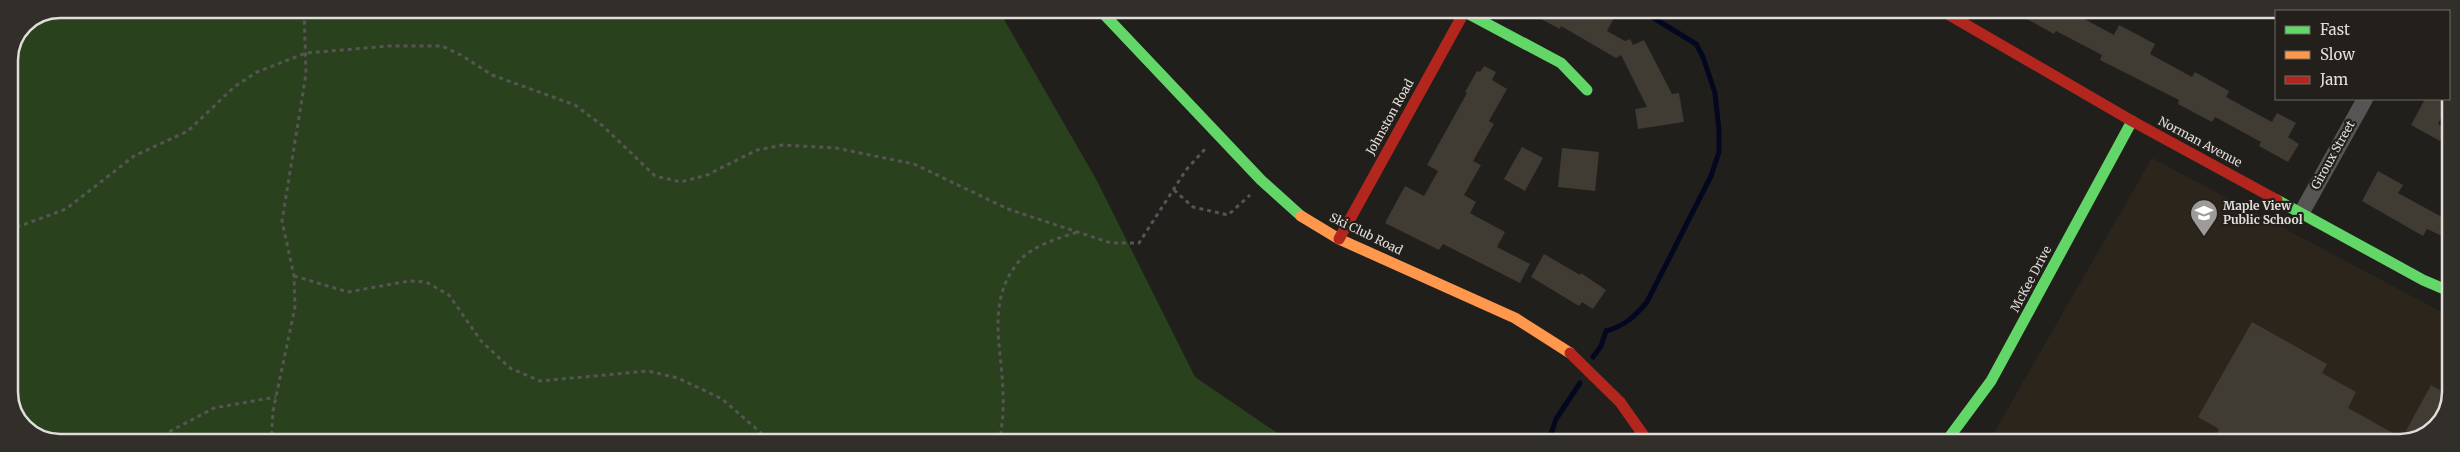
<svg xmlns="http://www.w3.org/2000/svg" width="2460" height="452" font-family="Merriweather,serif">
	<style>
		.built { fill: #2b251c }
		.green { fill: #2a411d }
		.lines { fill: none; stroke-linecap: round; stroke-linejoin: round }
		.stream { stroke: #03071f; stroke-width: 5 }
		.building { fill: #403b33 }
		.path { stroke: #565553; stroke-width: 3; stroke-dasharray: 4 4; stroke-linecap: butt }
		.street { stroke: #565554; stroke-width: 16 }
		.fast { stroke: #63d668; stroke-width: 11 }
		.slow { stroke: #ff974d; stroke-width: 11 }
		.jam { stroke: #b3261e; stroke-width: 11 }
		.labels { text-anchor: middle; stroke-width: 4.5; stroke-linejoin: round; paint-order: stroke }
		.street-label { font-size: 12px; fill: #e0ddda; stroke: #231f1a }
		.poi-label { font-size: 12px; font-weight: bold; fill: #e0ddda; stroke: #231f1a; text-anchor: start }
		.rim { fill: none; stroke: #e0ddda; stroke-width: 2.5 }
	</style>
	<rect width="100%" height="100%" fill="#211f1c"/>
	<!-- built -->
	<polygon class="built" points="2152,158 2451,317 2451,400 2434,431 2401,443 1988,443"/>
	<!-- green -->
	<polygon class="green" points="59,9 998,9 1096,179 1195,377 1292,443 52,443 23,428 9,399 9,59 24,23"/>
	<g class="lines">
		<!-- stream -->
		<g class="stream">
			<path d="M 1593,357 L 1601,346 L 1606,331 C 1625,326 1635,316 1647,302 L 1711,176 L 1719,152 L 1719,131 L 1715,93 L 1703,57 L 1696,44 L 1639,9"/>
			<polyline points="1548,443 1556,419 1580,383"/>
		</g>
	</g>
	<!-- building -->
	<g class="building">
		<polygon points="1546,9 1603,9 1615,16 1607,31 1625,41 1630,39 1633,45 1644,40 1672,94 1679,93 1684,122 1638,129 1635,109 1647,107 1621,55 1616,58 1561,26 1560,29 1541,19"/>
		<polygon points="2009,9 2066,9 2114,35 2119,25 2155,44 2150,54 2192,77 2195,72 2229,91 2226,97 2272,122 2277,113 2296,123 2288,137 2299,144 2288,162 2259,146 2261,142 2215,117 2212,122 2178,104 2179,100 2100,60 2102,55 2056,31 2054,34"/>
		<polygon points="1484,66 1496,72 1492,80 1507,89 1489,121 1494,124 1473,161 1481,165 1464,195 1476,202 1470,213 1505,232 1497,247 1530,264 1520,283 1443,244 1439,250 1385,223 1405,186 1424,196 1438,171 1427,165 1467,93 1465,92 1477,71 1480,72"/>
		<polygon points="2425,99 2439,99 2448,104 2438,124 2447,129 2440,141 2411,125"/>
		<polygon points="1522,147 1543,158 1525,191 1504,179"/>
		<polygon points="1562,148 1599,152 1595,191 1558,187"/>
		<polygon points="2378,171 2403,185 2398,193 2451,222 2451,240 2427,229 2423,236 2362,201"/>
		<polygon points="1544,254 1580,275 1581,273 1606,290 1593,309 1582,302 1579,306 1531,277"/>
		<polygon points="2252,322 2327,364 2322,373 2356,392 2348,408 2402,438 2431,385 2451,396 2451,400 2434,431 2401,443 2350,443 2333,434 2328,443 2228,443 2216,436 2219,429 2198,417"/>
	</g>
	<g class="lines">
		<!-- path -->
		<g class="path">
			<polyline points="1174,190 1193,207 1228,215 1250,195"/>
			<polyline points="9,230 66,209 134,156 188,131 234,87 257,72 306,53 389,46 442,46 461,55 492,75 575,105 603,126 655,176 681,182 707,175 757,150 783,145 836,148 914,164 1008,209 1111,243 1139,243 1186,170 1205,149"/>
			<polyline points="294,276 348,292 409,281 426,282 449,295 481,341 510,368 540,381 648,371 678,378 722,399 760,432 769,443"/>
			<polyline points="148,443 214,408 276,397"/>
			<polyline points="271,443 273,411 295,307 294,276 282,221 306,74 304,9"/>
			<path d="M 999,443 C 1002,427 1004,410 1003,393 C 1002,346 985,301 1020,260 C 1034,245 1059,238 1078,232"/>
		</g>
		<!-- street -->
		<polyline class="street" points="2302,212 2365,99"/>
		<!-- fast -->
		<g class="fast">
			<polyline points="1099,9 1261,180 1301,216"/>
			<polyline points="1465,12 1561,63 1587,90"/>
			<polyline points="2277,200 2423,280 2451,292"/>
			<polyline points="1945,443 1991,381 2132,121"/>
		</g>
		<!-- slow -->
		<polyline class="slow" points="1301,216 1339,239 1515,318 1570,353"/>
		<!-- jam -->
		<g class="jam">
			<polyline points="1939,9 2132,121 2277,200"/>
			<polyline points="1339,239 1466,9"/>
			<polyline points="1570,353 1620,402 1649,443"/>
		</g>
	</g>
	<!-- icons -->
	<defs>
		<g id="school-pin" transform="scale(1.4375)"><path d="M0 17L-7.5 6A9.5 9.5 0 1 1 7.5 6Z" fill="#9d9a98" stroke="#231f1a"/><path d="M0-5L7-2L0 1L-7-2ZM-4 1L0 2.5L4 1V4Q0 6-4 4Z" fill="#fff"/></g>
	</defs>
	<g fill-rule="evenodd">
		<use href="#school-pin" x="2204" y="213"/>
	</g>
	<g class="labels">
		<!-- street labels -->
		<g class="street-label">
			<text transform="translate(1390 117) rotate(-61)" y="4">Johnston Road</text>
			<text transform="translate(2200 142) rotate(28)" y="4">Norman Avenue</text>
			<text transform="translate(2333 155) rotate(-61)" y="4">Giroux Street</text>
			<text transform="translate(1366 234) rotate(26)" y="4">Ski Club Road</text>
			<text transform="translate(2031 279) rotate(-62)" y="4">McKee Drive</text>
		</g>
		<!-- poi labels -->
		<g class="poi-label">
			<text x="2223" y="210">Maple View<tspan x="2223" dy="14">Public School</tspan></text>
		</g>
	</g>
	<!-- crop -->
	<path d="M0 0H2460V452H0ZM60 18H2400A42 42 0 0 1 2442 60V392A42 42 0 0 1 2400 434H60A42 42 0 0 1 18 392V60A42 42 0 0 1 60 18Z" fill="#322e29" fill-rule="evenodd"/>
	<path class="rim" d="M60 18H2400A42 42 0 0 1 2442 60V392A42 42 0 0 1 2400 434H60A42 42 0 0 1 18 392V60A42 42 0 0 1 60 18Z"/>
	<!-- legend -->
	<rect x="2275" y="10" width="175" height="90" fill="#231f1a" stroke="#6f6b67"/>
	<rect x="2285" y="26" width="25" height="8" fill="#63d668" stroke="#6f6b67"/>
	<text x="2320" y="35" font-size="15" fill="#e0ddda">Fast</text>
	<rect x="2285" y="51" width="25" height="8" fill="#ff974d" stroke="#6f6b67"/>
	<text x="2320" y="60" font-size="15" fill="#e0ddda">Slow</text>
	<rect x="2285" y="76" width="25" height="8" fill="#b3261e" stroke="#6f6b67"/>
	<text x="2320" y="85" font-size="15" fill="#e0ddda">Jam</text>
</svg>
